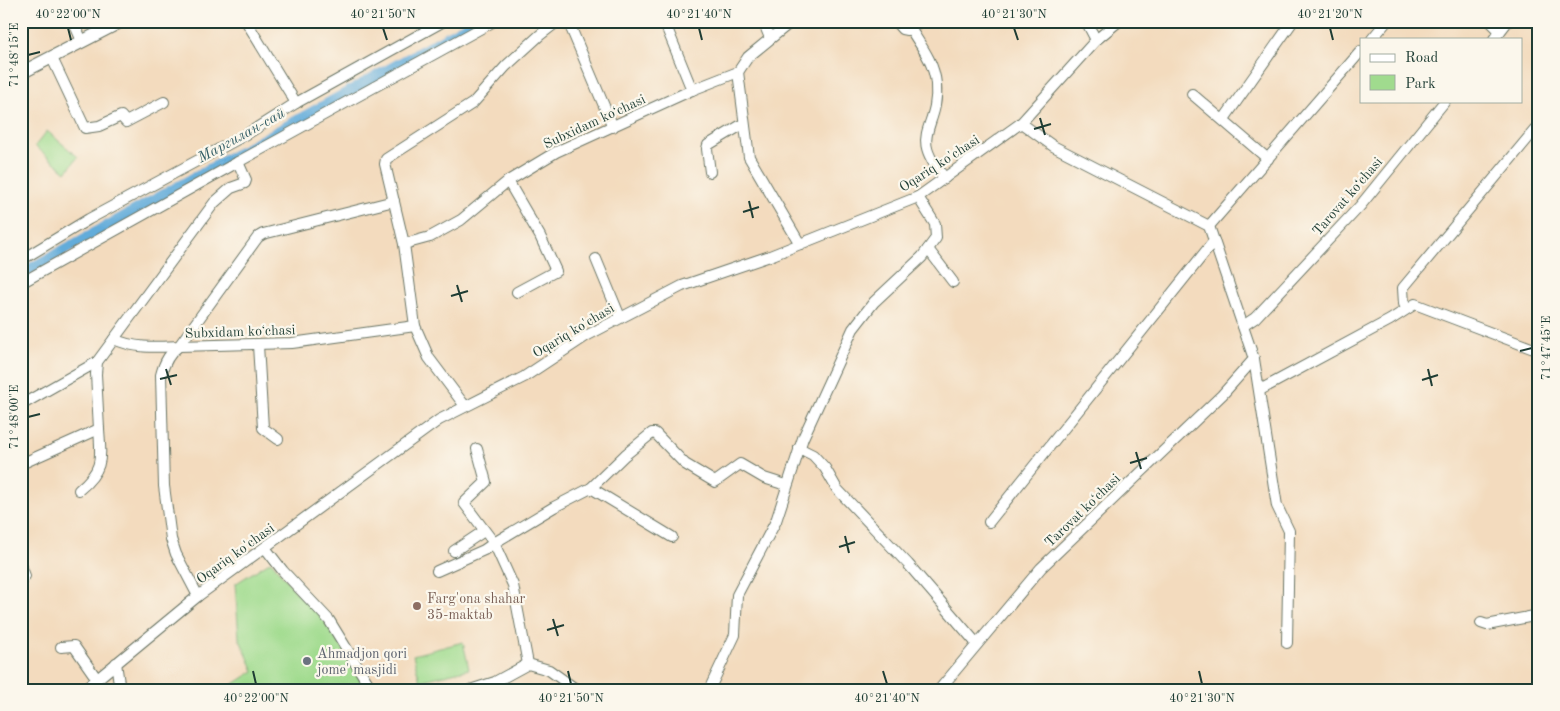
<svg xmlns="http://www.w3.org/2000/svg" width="1560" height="711" font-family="'Old Standard TT',serif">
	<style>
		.green { fill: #a0db8e; stroke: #608c61 }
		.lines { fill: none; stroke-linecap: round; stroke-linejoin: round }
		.river { stroke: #62acda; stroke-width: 11 }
		.minor-casing { stroke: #697464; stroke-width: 12 }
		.major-casing { stroke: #697464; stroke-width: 14 }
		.minor { stroke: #fff; stroke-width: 10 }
		.major { stroke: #fff; stroke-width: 12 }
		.ticks { fill: none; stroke: #1f3d34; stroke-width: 2 }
		.education-dot { fill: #8d6e63; stroke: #fbf7ec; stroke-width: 2 }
		.worship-dot { fill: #6b7280; stroke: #fbf7ec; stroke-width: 2 }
		.labels { text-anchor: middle; stroke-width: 4.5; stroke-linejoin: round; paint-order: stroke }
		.street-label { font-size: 14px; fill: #1f3d34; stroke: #fbf7ec }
		.education-label { font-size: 14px; fill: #785e54; stroke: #fbf7ec; text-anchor: start }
		.worship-label { font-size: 14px; fill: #5b616d; stroke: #fbf7ec; text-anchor: start }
		.water-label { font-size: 15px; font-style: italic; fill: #335e66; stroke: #fbf7ec }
		.neatline { fill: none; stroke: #1f3d34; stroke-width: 2 }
		.ticks-label { font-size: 12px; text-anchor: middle; fill: #1f3d34 }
	</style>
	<rect width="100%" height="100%" fill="#fbf7ec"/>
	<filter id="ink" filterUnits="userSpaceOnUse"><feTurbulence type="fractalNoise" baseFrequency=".02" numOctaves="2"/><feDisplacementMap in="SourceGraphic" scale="10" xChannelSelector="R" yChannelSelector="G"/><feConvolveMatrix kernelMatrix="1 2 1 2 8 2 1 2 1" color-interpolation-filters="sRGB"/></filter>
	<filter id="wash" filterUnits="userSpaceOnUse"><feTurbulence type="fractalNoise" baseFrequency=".0096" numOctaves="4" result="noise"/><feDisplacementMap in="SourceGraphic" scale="20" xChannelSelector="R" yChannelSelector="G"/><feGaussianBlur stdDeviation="1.12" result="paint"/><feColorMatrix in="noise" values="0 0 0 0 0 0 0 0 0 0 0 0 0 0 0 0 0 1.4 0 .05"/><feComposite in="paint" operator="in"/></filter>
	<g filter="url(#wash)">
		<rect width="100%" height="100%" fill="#f3dbbe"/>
		<!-- green -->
		<g class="green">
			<polygon points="47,131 78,157 66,172 35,146"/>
			<polygon points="271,561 300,597 303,596 333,630 366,690 224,690 254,671 239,638 235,584"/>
			<polygon points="463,642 469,669 420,681 413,655"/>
		</g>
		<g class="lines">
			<!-- river -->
			<polyline class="river" points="21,274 476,21"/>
		</g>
	</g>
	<g filter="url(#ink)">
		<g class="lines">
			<!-- minor casing -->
			<g class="minor-casing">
				<g id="minor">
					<polyline points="73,21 82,41"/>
					<polyline points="246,21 296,103"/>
					<polyline points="568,21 613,127"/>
					<polyline points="664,21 692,90"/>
					<polyline points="763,21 770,38"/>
					<polyline points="895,21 902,29 907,30 921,21"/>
					<polyline points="1086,21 1096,40"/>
					<polyline points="1490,21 1500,31"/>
					<path d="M 910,28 C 921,46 934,62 936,84 C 940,130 906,133 945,178"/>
					<polyline points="1372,39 1387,21"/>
					<polyline points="1494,39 1508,21"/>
					<polyline points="52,58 85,128 99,126 121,116 126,122 164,102"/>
					<polyline points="738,72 749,157 800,244"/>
					<polyline points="1192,94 1268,159"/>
					<polyline points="1224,119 1293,21"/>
					<polyline points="1021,123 1053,146 1209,226 1254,359 1277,506 1289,531 1287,643"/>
					<polyline points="238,162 494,21"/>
					<polyline points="710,172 707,149 708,145 743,124"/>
					<polyline points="508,181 540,236 556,271 517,292"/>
					<polyline points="1209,226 1361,51"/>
					<polyline points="404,244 430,237 461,220 508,181 556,152 692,90 738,72 748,57 792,21"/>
					<polyline points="928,249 953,282"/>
					<polyline points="596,259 620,317"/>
					<polyline points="21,260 89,219 247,134 296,103 444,21"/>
					<polyline points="21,283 238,162 246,180 245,183 231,188 214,203 97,362 96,374 99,429 21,464"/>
					<polyline points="1404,304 1403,288 1539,125"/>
					<polyline points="1243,326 1255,318 1360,206 1445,101"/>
					<path d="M 114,339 C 134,349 158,347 179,346 L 258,237 L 263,234 L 394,201"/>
					<polyline points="258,345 263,428 278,439"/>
					<polyline points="1260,390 1390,320 1415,304 1539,351"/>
					<polyline points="21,405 97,362"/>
					<polyline points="465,406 429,358 415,326 404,244 385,164 386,159 473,103 506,66 540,35 558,21"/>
					<polyline points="799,448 813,455 825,468 837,489 908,564 977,644"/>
					<polyline points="591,488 672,537"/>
					<path d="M 79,490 C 104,469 101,459 99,429"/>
					<polyline points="989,522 1214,241"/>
					<polyline points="266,549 283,571 329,620 372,690"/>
					<polyline points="454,551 484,531"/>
					<polyline points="21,565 25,576 21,581"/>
					<polyline points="437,571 484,550 494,543 464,503 486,482 477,449"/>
					<path d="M 198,596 L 176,554 L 171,539 L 164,486 L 161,375 C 164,363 169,353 179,346 L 292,343 L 415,326"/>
					<polyline points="1481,623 1487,625 1539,615"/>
					<polyline points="61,647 74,646 97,679"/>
					<polyline points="116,663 120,690"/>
					<polyline points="528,664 513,585 494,543 554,507 591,488 625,455 652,433 655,433 685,464 715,482 740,464 764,478 786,485"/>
					<polyline points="84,690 198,596 439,420 524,377 586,336 682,286 770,256 918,197 1021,123 1096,40 1119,21"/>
					<polyline points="470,690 495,682 528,664 549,670 577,690"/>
					<polyline points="709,690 735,635 737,595 776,521 803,438 853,329 874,302 922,257 936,238 935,224 918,197"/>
					<polyline points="939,690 1041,568 1222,395 1254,359"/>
					<polyline points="1518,690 1539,686"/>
				</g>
			</g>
			<!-- major casing -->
			<g class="major-casing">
				<polyline id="major" points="21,73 122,21"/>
			</g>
			<!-- minor -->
			<use href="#minor" class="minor"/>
			<!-- major -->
			<use href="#major" class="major"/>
		</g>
	</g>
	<!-- ticks -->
	<path class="ticks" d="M 68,28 L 71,40M 383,28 L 387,40M 699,28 L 702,40M 1014,28 L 1018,40M 1330,28 L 1333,40M 28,55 L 40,52M 1040,118 L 1045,135M 1034,129 L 1051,124M 749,201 L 753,218M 743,212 L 759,207M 457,285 L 462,302M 451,296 L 468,291M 1520,351 L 1532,348M 166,369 L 171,385M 1428,369 L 1432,386M 160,379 L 177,375M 1422,380 L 1438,375M 28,417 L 40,414M 1136,452 L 1141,469M 1130,463 L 1147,458M 845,536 L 849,553M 839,547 L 855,542M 553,619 L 558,636M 547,630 L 564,625M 253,671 L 256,684M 568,671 L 571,684M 883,671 L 887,684M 1199,671 L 1202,684"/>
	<!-- markers -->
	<circle class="education-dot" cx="417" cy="606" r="5"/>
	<circle class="worship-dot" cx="307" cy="661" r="5"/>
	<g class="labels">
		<!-- street labels -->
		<g class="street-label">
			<text transform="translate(594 121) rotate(-25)" y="5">Subxidam koʻchasi</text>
			<text transform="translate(939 163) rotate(-33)" y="5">Oqariq ko'chasi</text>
			<text transform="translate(1347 196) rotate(-49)" y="5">Tarovat koʻchasi</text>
			<text transform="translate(573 330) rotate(-31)" y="5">Oqariq ko'chasi</text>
			<text transform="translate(240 331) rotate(-2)" y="5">Subxidam koʻchasi</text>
			<text transform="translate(1082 510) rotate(-44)" y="5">Tarovat koʻchasi</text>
			<text transform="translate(235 553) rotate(-36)" y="5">Oqariq ko'chasi</text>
		</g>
		<!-- education labels -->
		<g class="education-label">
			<text x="427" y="603">Farg'ona shahar<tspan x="427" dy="16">35-maktab</tspan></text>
		</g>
		<!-- worship labels -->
		<g class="worship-label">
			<text x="317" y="658">Ahmadjon qori<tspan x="317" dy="16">jome' masjidi</tspan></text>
		</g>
		<!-- water labels -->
		<g class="water-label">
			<text transform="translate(241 135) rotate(-29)" y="5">Маргилан-сай</text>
		</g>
	</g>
	<!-- margin -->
	<rect width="1560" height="711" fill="none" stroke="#fbf7ec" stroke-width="55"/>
	<!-- legend -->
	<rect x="1360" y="38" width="162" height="65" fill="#fbf7ec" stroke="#a3ada2"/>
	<rect x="1370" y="54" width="25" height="8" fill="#ffffff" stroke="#a3ada2"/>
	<text x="1405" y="62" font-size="15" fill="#1f3d34">Road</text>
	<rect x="1370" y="75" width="25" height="15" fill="#a0db8e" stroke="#a3ada2"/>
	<text x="1405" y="88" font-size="15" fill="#1f3d34">Park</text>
	<rect x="28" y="28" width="1504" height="656" class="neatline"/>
	<g class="ticks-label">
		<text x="68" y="18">40°22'00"N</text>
		<text x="383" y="18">40°21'50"N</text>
		<text x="699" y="18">40°21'40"N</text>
		<text x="1014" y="18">40°21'30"N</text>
		<text x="1330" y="18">40°21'20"N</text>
		<text transform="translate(14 55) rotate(-90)" y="4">71°48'15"E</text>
		<text transform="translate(1546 348) rotate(-90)" y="4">71°47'45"E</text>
		<text transform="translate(14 417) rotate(-90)" y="4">71°48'00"E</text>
		<text x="256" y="702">40°22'00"N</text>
		<text x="571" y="702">40°21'50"N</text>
		<text x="887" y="702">40°21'40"N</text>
		<text x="1202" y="702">40°21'30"N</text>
	</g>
</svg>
